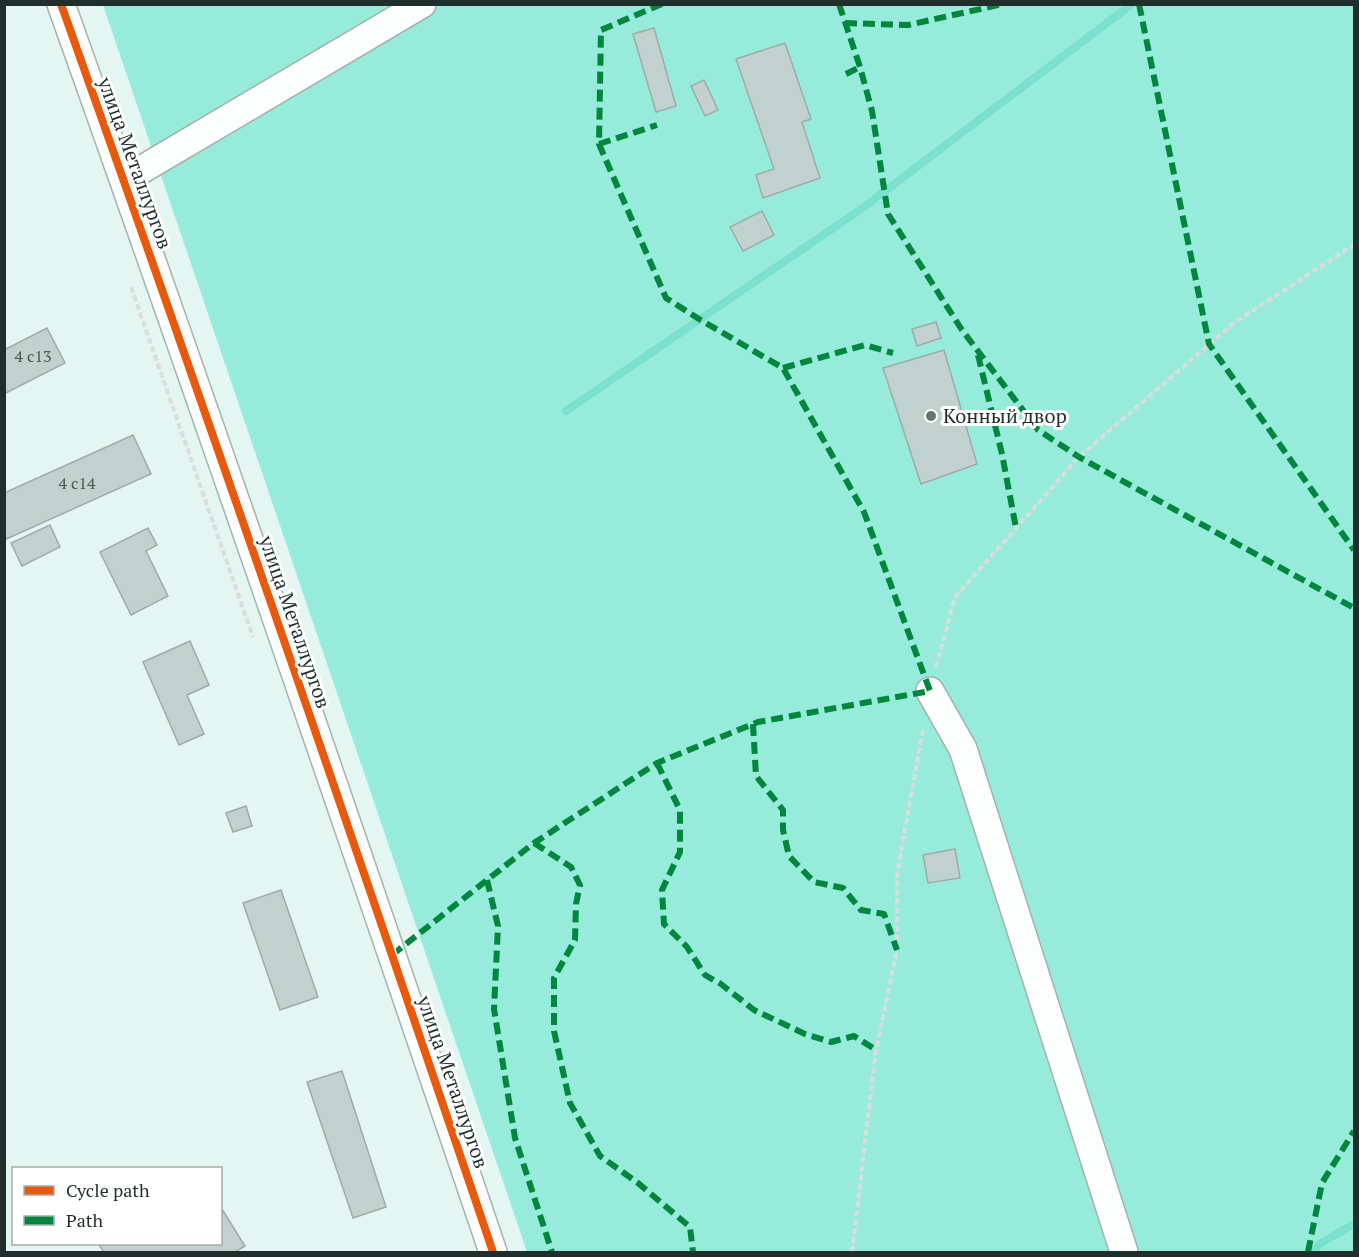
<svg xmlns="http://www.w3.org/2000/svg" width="1359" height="1257" font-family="'PT Serif',serif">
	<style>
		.forest { fill: #97ebda }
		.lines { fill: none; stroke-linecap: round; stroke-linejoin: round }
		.stream { stroke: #7ae1ce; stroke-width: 8 }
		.building { fill: #c1d1cd; stroke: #9caca9; stroke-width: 1.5 }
		.minor-casing { stroke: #a3b3af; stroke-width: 30 }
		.path { stroke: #d8dedd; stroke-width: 4; stroke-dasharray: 6 3; stroke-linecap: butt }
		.minor { stroke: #fbfefd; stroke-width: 27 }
		.quiet { stroke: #00873e; stroke-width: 6; stroke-dasharray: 12 6; stroke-linecap: butt }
		.cycleway-casing { stroke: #fff; stroke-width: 11 }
		.cycleway { stroke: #e8590c; stroke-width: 8 }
		.poi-dot { fill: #647571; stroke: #fff; stroke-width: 2 }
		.labels { text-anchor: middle; stroke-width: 6; stroke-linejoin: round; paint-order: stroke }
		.number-label { font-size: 16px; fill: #485854 }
		.street-label { font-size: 20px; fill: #1f302c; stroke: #fff }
		.poi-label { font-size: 20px; fill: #1f302c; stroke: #fff; text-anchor: start }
	</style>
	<rect width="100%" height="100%" fill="#e4f6f2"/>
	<!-- forest -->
	<polygon class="forest" points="103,5 1354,5 1354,1252 527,1252"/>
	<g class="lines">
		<!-- stream -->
		<g class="stream">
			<polyline points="566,411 864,207 1132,4"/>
			<polyline points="1312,1252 1321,1243 1354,1224"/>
		</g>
	</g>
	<!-- building -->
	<g class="building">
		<polygon points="654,28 676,106 656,112 633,34"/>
		<polygon points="785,43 811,119 802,122 820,178 763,198 756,175 774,169 736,59"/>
		<polygon points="704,80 718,110 705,116 691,86"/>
		<polygon points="762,211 774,235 743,251 730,227"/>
		<polygon points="936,322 941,338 917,346 912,329"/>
		<polygon points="47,328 65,363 4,394 4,350"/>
		<polygon points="944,350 977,464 921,484 883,368"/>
		<polygon points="133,435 151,474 4,540 4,493"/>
		<polygon points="50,525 60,547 22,566 11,543"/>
		<polygon points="148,528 157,545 146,551 168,596 131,615 100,552"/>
		<polygon points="190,641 209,685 187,695 204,734 179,745 143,662"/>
		<polygon points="246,806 252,826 233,832 226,813"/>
		<polygon points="955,849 960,878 928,883 923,855"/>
		<polygon points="281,890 318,997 280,1010 243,903"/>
		<polygon points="342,1071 386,1207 353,1218 307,1082"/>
		<polygon points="220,1206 245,1246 235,1252 104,1252 99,1245 102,1244 220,1244"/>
	</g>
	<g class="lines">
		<!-- minor casing -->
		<g class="minor-casing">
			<g id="minor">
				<path d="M 61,4 C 209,419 352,836 493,1252"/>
				<polyline points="124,180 422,4"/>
				<polyline points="930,691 963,749 1124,1252"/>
			</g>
		</g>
		<!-- path -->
		<g class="path">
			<polyline points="131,287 253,637"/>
			<polyline points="936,667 955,597 1079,457 1235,322 1354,245"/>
			<polyline points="852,1252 876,1050 897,950 897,874 923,730"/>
		</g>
		<!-- minor -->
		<use href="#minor" class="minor"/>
		<!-- quiet -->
		<g class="quiet">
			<polyline points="839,4 860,67 872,111 888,214 962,330 1038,430 1079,457 1354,608"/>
			<polyline points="1139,4 1209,344 1354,550"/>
			<polyline points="845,23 908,25 1003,4"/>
			<polyline points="846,74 860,67"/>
			<polyline points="599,144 657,125"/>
			<polyline points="978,355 1002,454 1016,528"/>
			<polyline points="783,368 865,345 893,353"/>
			<polyline points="753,724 756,776 783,810 783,830 789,856 814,882 843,888 861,910 884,914 897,950"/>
			<polyline points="657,763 680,810 680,852 662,890 664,924 687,947 705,975 721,984 754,1010 805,1034 831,1042 854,1036 876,1050"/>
			<polyline points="534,843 571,867 580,885 576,904 575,940 554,978 554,1031 570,1103 600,1156 638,1183 690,1227 693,1252"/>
			<polyline points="487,880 498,926 494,1009 515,1138 552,1252"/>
			<polyline points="392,955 534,843 657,763 758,722 930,691 864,512 783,368 699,319 666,298 599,144 601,30 662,4"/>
			<polyline points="1308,1252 1322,1183 1354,1131"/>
		</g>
		<!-- cycleway casing -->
		<g class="cycleway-casing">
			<path id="cycleway" d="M 61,4 C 209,419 352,836 493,1252"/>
		</g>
		<!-- cycleway -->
		<use href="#cycleway" class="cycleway"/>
	</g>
	<!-- markers -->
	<circle class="poi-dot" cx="931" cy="416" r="6"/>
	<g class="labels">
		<!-- number labels -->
		<g class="number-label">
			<text x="33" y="362">4 с13</text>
			<text x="77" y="489">4 с14</text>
		</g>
		<!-- street labels -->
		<g class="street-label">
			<text transform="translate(135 163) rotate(70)" y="7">улица Металлургов</text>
			<text transform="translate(295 622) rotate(71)" y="7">улица Металлургов</text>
			<text transform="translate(453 1082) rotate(71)" y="7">улица Металлургов</text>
		</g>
		<!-- poi labels -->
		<g class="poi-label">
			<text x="943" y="423">Конный двор</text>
		</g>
	</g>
	<!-- border -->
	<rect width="1359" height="1257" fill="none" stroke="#1f302c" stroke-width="12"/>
	<!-- legend -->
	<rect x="12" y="1167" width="210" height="78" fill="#ffffff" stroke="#a5acab" stroke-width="1.5"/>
	<rect x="24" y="1186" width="30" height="9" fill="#e8590c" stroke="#a5acab" stroke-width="1.5"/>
	<text x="66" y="1197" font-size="18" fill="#1f302c">Cycle path</text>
	<rect x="24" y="1216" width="30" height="9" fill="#00873e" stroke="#a5acab" stroke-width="1.5"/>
	<text x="66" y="1227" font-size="18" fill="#1f302c">Path</text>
</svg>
